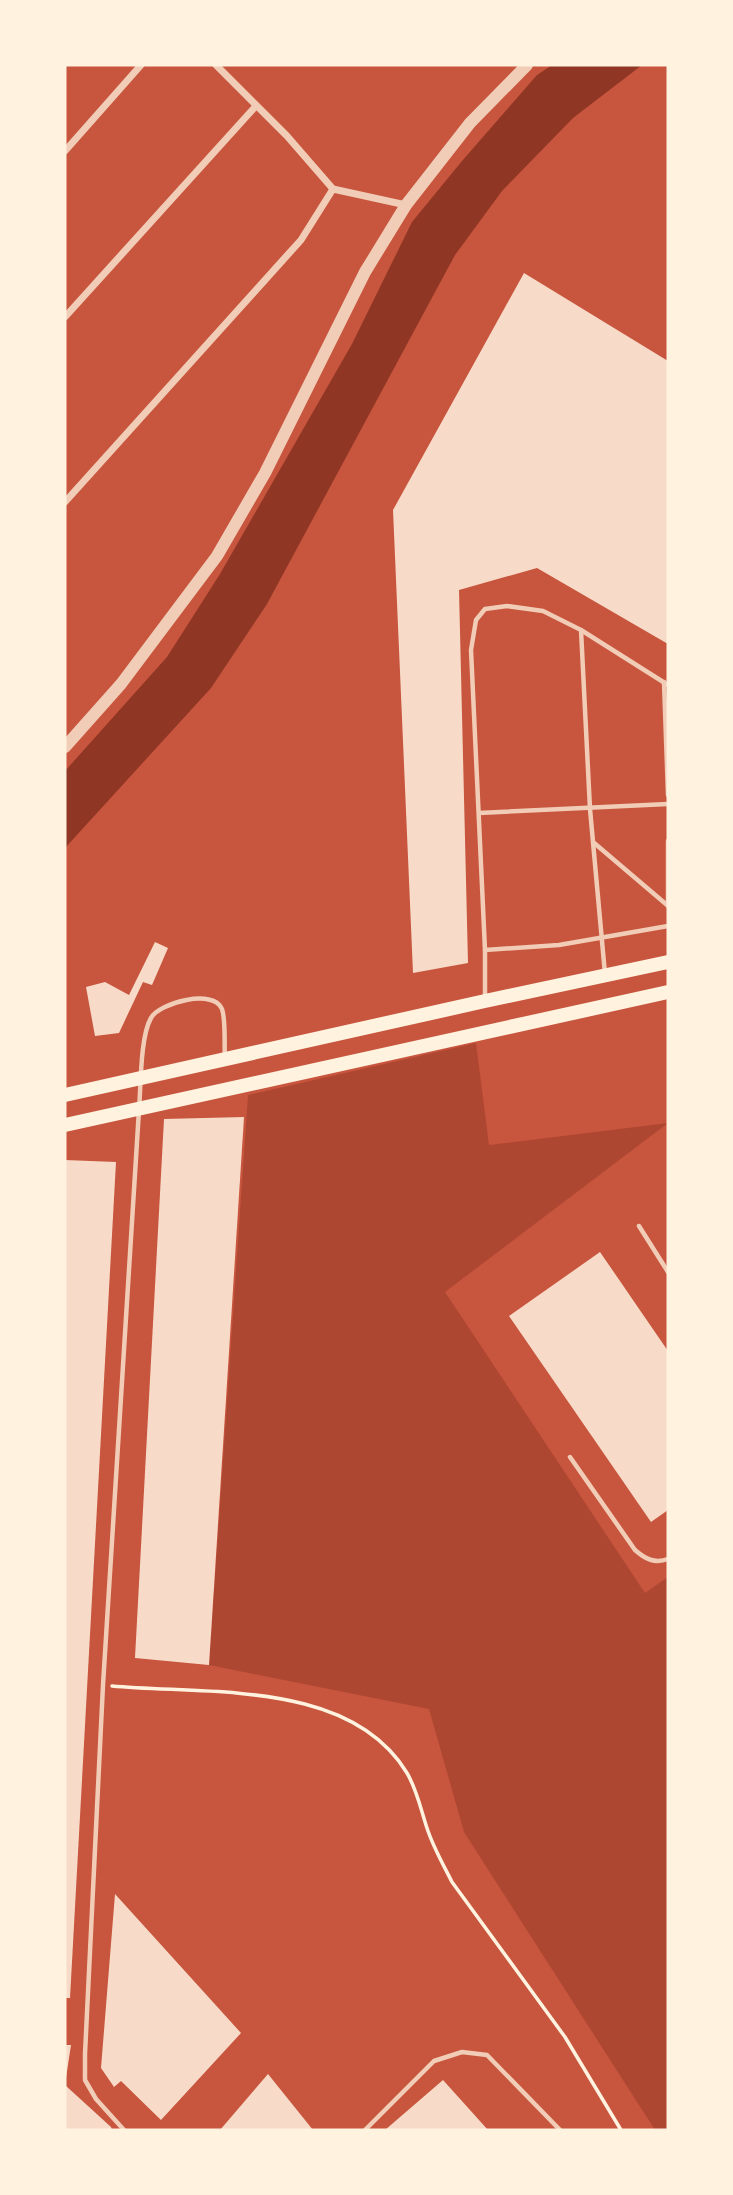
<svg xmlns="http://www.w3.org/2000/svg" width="733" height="2195" font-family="'Alegreya Sans',sans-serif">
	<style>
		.green { fill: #ae4732 }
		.water { fill: #8f3625 }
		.building { fill: #f7dbc8 }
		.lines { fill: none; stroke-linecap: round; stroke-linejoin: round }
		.path { stroke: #fff3e0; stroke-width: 3.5 }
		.service { stroke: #f1ccb7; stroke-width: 4.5 }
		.minor { stroke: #f1ccb7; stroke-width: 7 }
		.tertiary { stroke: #f1ccb7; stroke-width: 12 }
		.secondary { stroke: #fff3e0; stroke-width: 14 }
	</style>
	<rect width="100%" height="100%" fill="#c8553d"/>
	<!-- green -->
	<polygon class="green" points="476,1043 489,1145 668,1123 445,1292 645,1593 668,1577 668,2130 655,2130 464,1832 429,1709 209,1665 248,1095"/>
	<!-- water -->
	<polygon class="water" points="552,65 642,65 573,118 502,191 455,255 267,604 211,688 65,848 65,771 167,657 220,574 352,344 412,222 462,161 537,75"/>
	<!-- building -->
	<g class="building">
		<polygon points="524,273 668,361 668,644 537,568 459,590 468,963 413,973 393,510"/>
		<polygon points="155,942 168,948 152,985 143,982 119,1033 95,1036 86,987 105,982 129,995"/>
		<polygon points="244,1117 209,1665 135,1658 164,1119"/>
		<polygon points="65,1160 116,1162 70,1998 65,1998"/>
		<polygon points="600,1252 668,1351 668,1510 651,1522 509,1316"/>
		<polygon points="115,1894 241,2033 161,2120 121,2081 114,2087 101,2068"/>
		<polygon points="65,2045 71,2045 66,2078 65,2078"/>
		<polygon points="268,2074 313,2130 220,2130"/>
		<polygon points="443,2080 488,2130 385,2130"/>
		<polygon points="65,2085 111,2127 112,2130 65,2130"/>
	</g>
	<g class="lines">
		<!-- path -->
		<path class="path" d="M 112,1686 C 207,1695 350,1679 407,1773 C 417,1790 421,1810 427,1828 C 433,1847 443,1864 452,1882 L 565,2037 L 621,2130"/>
		<!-- service -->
		<g class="service">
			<polyline points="581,630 590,809 605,974"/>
			<polyline points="664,682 668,795"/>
			<polyline points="479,813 668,804"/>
			<polyline points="593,842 667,905"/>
			<polyline points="668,906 668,841"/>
			<polyline points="485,950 559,945 668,926"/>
			<polyline points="485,999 485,950 471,650 476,620 485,609 507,606 543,611 581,630 668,685"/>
			<polyline points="639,1226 668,1272"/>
			<path d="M 570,1457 L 635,1550 C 645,1559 655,1564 668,1559"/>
			<path d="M 124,2130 L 96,2099 L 85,2080 L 85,2054 L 103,1685 L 139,1110 C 141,1086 140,1037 151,1018 C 159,1003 214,988 222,1009 C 226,1020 224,1046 225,1058"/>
			<polyline points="365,2130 434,2061 462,2052 487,2055 560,2130"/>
		</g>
		<!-- minor -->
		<g class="minor">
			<polyline points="216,65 287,136 333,189 406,205"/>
			<polyline points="65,151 141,65"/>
			<polyline points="65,317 255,107"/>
			<polyline points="65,502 301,240 333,189"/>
		</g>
		<!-- tertiary -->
		<polyline class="tertiary" points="65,747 121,684 217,556 265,473 365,272 406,205 470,123 527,65"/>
		<!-- secondary -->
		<g class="secondary">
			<polyline points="65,1095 485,1001 668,962"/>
			<polyline points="65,1125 668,992"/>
		</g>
	</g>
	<!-- border -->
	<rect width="733" height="2195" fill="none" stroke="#fff3e0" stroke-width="133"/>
</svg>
